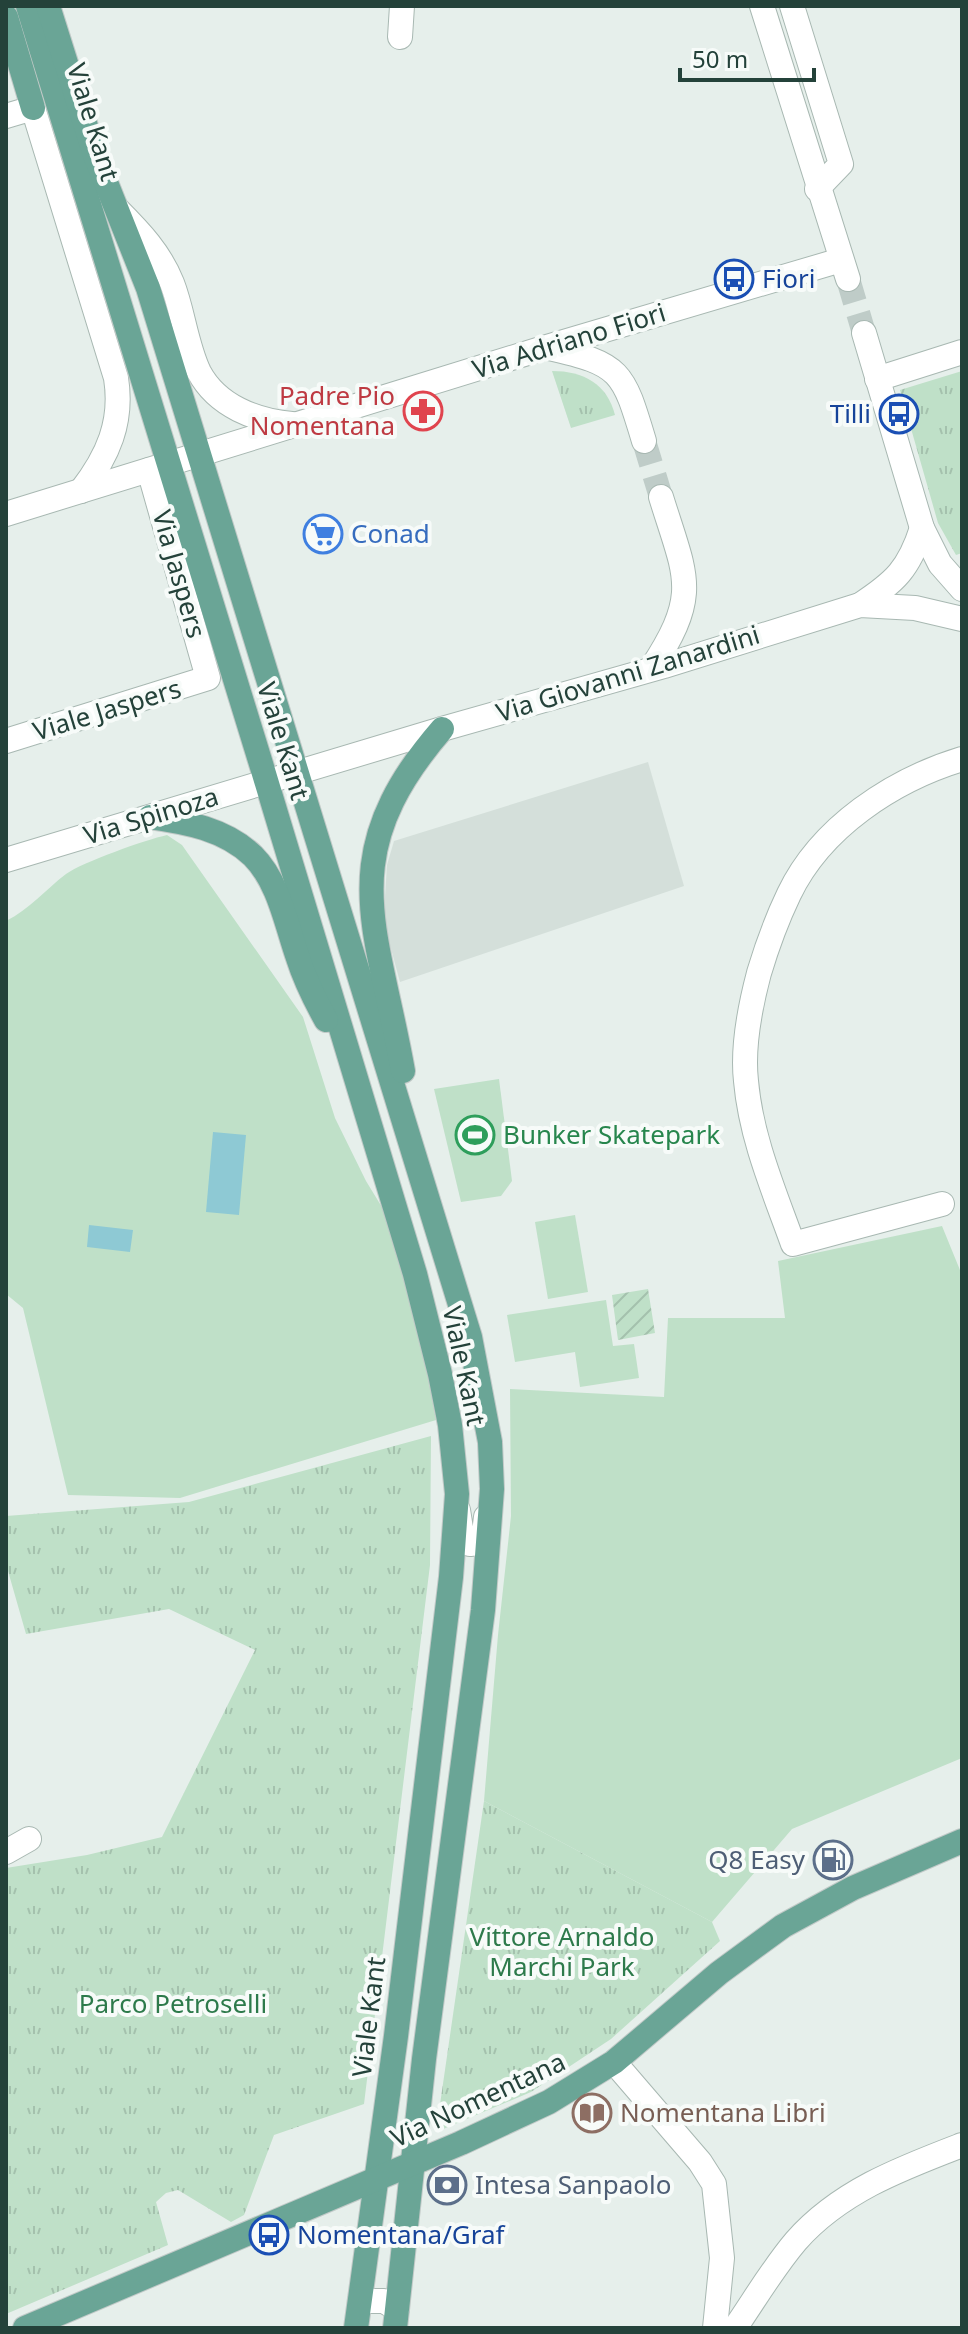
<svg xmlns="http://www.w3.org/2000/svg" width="968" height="2334" font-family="'Noto Sans',sans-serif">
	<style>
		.built { fill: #d4dfda }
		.grass { fill: url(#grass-tufts) }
		.garden { fill: url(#garden-furrows) }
		.pitch { fill: #bfe0c8 }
		.water { fill: #8ec9d4 }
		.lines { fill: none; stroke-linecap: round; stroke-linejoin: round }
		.minor-tunnel { stroke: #bfccc8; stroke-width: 24; stroke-dasharray: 24 12; stroke-linecap: butt }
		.minor-casing { stroke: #a8b8b2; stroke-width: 26 }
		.major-casing { stroke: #c2cac8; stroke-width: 26 }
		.minor { stroke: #fff; stroke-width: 24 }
		.major { stroke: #6aa596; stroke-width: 24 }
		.labels { text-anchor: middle; stroke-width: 8; stroke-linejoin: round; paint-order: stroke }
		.street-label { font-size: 26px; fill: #24423a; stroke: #f7fbf9 }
		.transit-label { font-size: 26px; fill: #164399; stroke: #f7fbf9; text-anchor: start }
		.health-label { font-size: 26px; fill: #be3a42; stroke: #f7fbf9; text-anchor: end }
		.shop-label { font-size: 26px; fill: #366cbe; stroke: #f7fbf9; text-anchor: start }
		.leisure-label { font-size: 26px; fill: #27864d; stroke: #f7fbf9; text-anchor: start }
		.service-label { font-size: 26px; fill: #4e5e75; stroke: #f7fbf9; text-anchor: end }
		.park-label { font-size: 26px; fill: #2d7a4b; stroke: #f7fbf9 }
		.education-label { font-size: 26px; fill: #785e54; stroke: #f7fbf9; text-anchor: start }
	</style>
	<defs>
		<pattern id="grass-tufts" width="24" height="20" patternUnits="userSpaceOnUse" patternTransform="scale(2)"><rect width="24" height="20" fill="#bfe0c8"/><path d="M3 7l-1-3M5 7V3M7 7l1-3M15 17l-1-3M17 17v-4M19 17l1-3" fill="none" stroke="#a4c1ad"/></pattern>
		<pattern id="garden-furrows" width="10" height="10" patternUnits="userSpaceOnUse" patternTransform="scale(2)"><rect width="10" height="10" fill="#bfe0c8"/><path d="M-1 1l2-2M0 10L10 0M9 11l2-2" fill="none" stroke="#a4c1ad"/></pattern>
	</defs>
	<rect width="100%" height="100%" fill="#e6efeb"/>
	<!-- built -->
	<polygon class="built" points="648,762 684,886 400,982 387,934 384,913 387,865 394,841"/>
	<!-- grass -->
	<g class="grass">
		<path d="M 552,371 C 584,371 607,384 615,415 L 571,428 Z"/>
		<polygon points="962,371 962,553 956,555 938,523 900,390"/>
		<polygon points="431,1436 430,1565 364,2104 274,2135 244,2215 231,2222 178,2190 166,2193 156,2202 168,2245 6,2314 6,1868 87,1855 162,1837 255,1650 169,1609 26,1634 6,1564 6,1516 189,1502"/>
		<polygon points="484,1801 712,1922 720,1941 611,2039 531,2092 436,2132"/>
	</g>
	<!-- garden -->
	<polygon class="garden" points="648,1289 655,1333 618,1340 612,1295"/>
	<!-- pitch -->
	<g class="pitch">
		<path d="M 167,835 L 182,845 L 303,1017 L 335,1118 L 366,1181 L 388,1217 L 423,1348 L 436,1420 L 180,1498 L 68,1495 L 23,1308 L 6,1294 L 6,921 C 30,909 45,890 66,874 C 83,862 145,840 167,835 Z"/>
		<polygon points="499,1079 512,1181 501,1196 461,1202 434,1089"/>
		<polygon points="575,1215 588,1292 548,1299 535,1222"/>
		<polygon points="942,1226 962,1275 962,1758 792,1829 712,1922 484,1801 498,1635 511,1516 510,1389 664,1397 668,1318 785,1318 778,1261"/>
		<polygon points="606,1300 613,1346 634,1344 639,1378 580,1387 575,1352 515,1362 507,1315"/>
	</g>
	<!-- water -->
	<g class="water">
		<polygon points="213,1132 246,1135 239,1215 206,1212"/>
		<polygon points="89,1225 133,1230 130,1252 87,1247"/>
	</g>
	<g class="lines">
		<!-- minor-tunnel -->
		<g class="minor-tunnel">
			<polyline points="848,279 864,333"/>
			<polyline points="644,441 661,497"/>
		</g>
		<!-- minor casing -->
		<g class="minor-casing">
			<g id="minor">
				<polyline points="762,6 848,279"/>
				<polyline points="792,6 841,164 817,189"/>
				<polyline points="400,37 402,6"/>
				<path d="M 6,116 L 33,108 L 116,378 C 123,422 108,456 81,491"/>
				<path d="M 117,209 C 140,232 160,253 172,283 C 183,311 186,345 199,372 C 217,406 256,421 292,424"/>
				<polyline points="864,333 922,528 940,564 962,589"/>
				<path d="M 549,348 C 621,364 623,371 644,441"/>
				<polyline points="877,379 962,352"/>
				<polyline points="6,514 547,347 841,260"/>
				<path d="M 860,605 C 895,582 909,569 922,528"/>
				<path d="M 651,669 C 701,593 686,578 661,497"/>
				<polyline points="6,741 208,678 149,470"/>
				<polyline points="6,860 442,729 664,666 860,605 915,608 962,619"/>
				<path d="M 942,1204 L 793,1244 C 774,1191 751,1138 746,1081 C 742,1046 750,1007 759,973 C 767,946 777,919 789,894 C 821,827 893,780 962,759"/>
				<polyline points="458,1510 462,1535 470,1544 478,1543 484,1533 486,1517"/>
				<polyline points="6,1852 29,1839"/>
				<polyline points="614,2062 700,2162 714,2184 722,2258 715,2328"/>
				<polyline points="360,2301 384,2301 397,2309"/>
				<path d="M 735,2328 C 755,2299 773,2268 796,2241 C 840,2191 902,2168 962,2145"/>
			</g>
		</g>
		<!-- major casing -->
		<g class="major-casing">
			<g id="major">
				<polyline points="28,6 262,767 415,1274 440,1374 450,1425 457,1494 451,1577 396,2036 356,2328"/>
				<polyline points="48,6 95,155 148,288 470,1337 490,1442 492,1489 483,1610 424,2059 395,2328"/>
				<polyline points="6,17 33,108"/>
				<path d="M 150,817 C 186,822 225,829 253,856 C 279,882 286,924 298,958 C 305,980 315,1000 326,1020"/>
				<path d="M 403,1071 C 377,925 332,856 442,729"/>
				<polyline points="25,2328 461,2143 549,2102 614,2062 719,1973 783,1926 853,1888 962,1841"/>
			</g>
		</g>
		<!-- minor -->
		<use href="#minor" class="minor"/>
		<!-- major -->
		<use href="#major" class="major"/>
	</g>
	<!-- icons -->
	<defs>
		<g id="bus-ring" transform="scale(2)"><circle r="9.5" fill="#f7fbf9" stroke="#1a4fb4" stroke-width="1.5"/><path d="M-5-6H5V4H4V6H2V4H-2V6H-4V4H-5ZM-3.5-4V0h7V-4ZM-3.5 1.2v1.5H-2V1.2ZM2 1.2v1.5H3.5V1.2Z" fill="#1a4fb4"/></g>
		<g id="pharmacy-ring" transform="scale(2)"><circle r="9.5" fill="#f7fbf9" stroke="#e0444e" stroke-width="1.5"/><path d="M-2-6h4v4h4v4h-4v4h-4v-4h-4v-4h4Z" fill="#e0444e"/></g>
		<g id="supermarket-ring" transform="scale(2)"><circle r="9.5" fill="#f7fbf9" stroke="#3f7fe0" stroke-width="1.5"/><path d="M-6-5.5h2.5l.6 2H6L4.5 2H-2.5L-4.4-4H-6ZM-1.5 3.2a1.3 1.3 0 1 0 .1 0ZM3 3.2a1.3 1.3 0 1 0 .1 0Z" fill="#3f7fe0"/></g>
		<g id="stadium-ring" transform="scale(2)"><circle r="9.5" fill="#f7fbf9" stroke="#2e9e5b" stroke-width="1.5"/><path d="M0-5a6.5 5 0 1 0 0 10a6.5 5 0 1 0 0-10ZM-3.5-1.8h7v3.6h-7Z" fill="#2e9e5b"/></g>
		<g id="fuel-ring" transform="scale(2)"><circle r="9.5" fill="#f7fbf9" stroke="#5c6f8a" stroke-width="1.5"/><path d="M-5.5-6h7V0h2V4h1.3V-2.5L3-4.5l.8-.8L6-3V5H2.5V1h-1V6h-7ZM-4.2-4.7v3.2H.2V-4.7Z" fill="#5c6f8a"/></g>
		<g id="library-ring" transform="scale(2)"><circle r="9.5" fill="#f7fbf9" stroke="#8d6e63" stroke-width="1.5"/><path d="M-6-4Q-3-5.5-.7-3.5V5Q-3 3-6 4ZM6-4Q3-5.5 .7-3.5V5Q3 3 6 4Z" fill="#8d6e63"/></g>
		<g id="bank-ring" transform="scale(2)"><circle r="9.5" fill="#f7fbf9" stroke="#5c6f8a" stroke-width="1.5"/><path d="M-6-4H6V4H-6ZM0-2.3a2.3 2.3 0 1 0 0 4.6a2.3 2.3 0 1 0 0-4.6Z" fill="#5c6f8a"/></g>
	</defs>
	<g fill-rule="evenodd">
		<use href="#bus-ring" x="734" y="279"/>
		<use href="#pharmacy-ring" x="423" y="411"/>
		<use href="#bus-ring" x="899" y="414"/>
		<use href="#supermarket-ring" x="323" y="534"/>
		<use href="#stadium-ring" x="475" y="1135"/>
		<use href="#fuel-ring" x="833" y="1860"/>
		<use href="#library-ring" x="592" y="2113"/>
		<use href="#bank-ring" x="447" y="2185"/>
		<use href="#bus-ring" x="269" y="2235"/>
	</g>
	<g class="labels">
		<!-- street labels -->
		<g class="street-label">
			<text transform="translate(93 122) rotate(73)" y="9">Viale Kant</text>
			<text transform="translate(569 341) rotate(-17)" y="9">Via Adriano Fiori</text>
			<text transform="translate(179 574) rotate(74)" y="9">Via Jaspers</text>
			<text transform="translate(628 674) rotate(-17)" y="9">Via Giovanni Zanardini</text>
			<text transform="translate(107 710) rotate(-17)" y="9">Viale Jaspers</text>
			<text transform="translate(283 741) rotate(73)" y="9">Viale Kant</text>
			<text transform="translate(151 816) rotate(-17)" y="9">Via Spinoza</text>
			<text transform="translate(464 1366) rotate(78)" y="9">Viale Kant</text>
			<text transform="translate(369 2017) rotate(-83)" y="9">Viale Kant</text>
			<text transform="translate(478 2100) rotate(-25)" y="9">Via Nomentana</text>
		</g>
		<!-- transit labels -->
		<g class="transit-label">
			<text x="762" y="288">Fiori</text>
			<text x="871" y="423" text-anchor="end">Tilli</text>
			<text x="297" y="2244">Nomentana/Graf</text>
		</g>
		<!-- health labels -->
		<g class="health-label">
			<text x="395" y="405">Padre Pio<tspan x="395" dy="30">Nomentana</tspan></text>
		</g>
		<!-- shop labels -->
		<g class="shop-label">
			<text x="351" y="543">Conad</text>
		</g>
		<!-- leisure labels -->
		<g class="leisure-label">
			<text x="503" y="1144">Bunker Skatepark</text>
		</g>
		<!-- service labels -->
		<g class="service-label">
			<text x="805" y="1869">Q8 Easy</text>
			<text x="475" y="2194" text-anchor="start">Intesa Sanpaolo</text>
		</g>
		<!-- park labels -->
		<g class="park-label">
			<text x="562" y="1946">Vittore Arnaldo<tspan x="562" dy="30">Marchi Park</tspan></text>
			<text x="173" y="2013">Parco Petroselli</text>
		</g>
		<!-- education labels -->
		<g class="education-label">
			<text x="620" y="2122">Nomentana Libri</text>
		</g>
	</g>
	<!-- border -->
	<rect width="968" height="2334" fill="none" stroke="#24423a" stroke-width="16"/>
	<!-- scale -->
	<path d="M680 68v12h134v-12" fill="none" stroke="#24423a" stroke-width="4"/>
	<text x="692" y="68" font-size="24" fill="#24423a" stroke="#f7fbf9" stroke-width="6" paint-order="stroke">50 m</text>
</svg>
